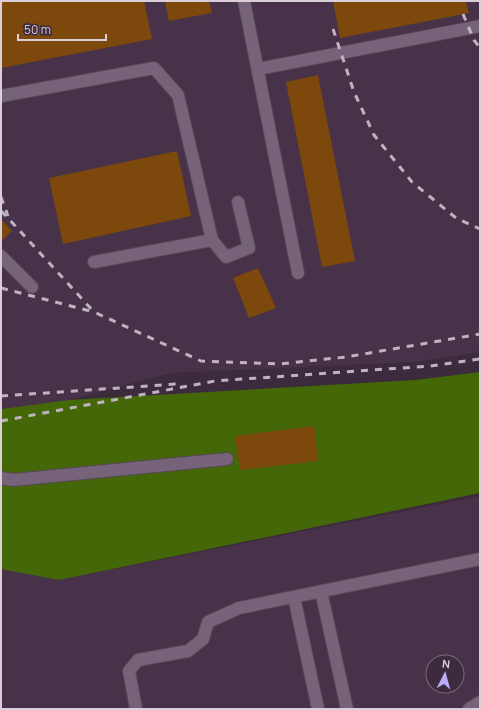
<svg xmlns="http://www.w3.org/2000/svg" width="481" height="710" font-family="Manrope,sans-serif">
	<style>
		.built { fill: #48324a; fill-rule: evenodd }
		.green { fill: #446808 }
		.building { fill: #7c480c }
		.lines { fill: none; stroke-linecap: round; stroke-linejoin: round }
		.minor-casing { stroke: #564757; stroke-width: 14 }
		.minor { stroke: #776379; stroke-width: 12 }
		.rail { stroke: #c0b3c1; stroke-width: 3; stroke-dasharray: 7 7; stroke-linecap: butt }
	</style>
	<rect width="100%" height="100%" fill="#3c2a3d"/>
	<!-- built -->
	<g class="built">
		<polygon points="1,1 480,1 480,352 415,362 171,373 69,400 1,409"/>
		<path d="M 480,496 L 480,709 L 1,709 L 1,569 L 59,580 ZM 433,662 L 457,662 L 457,686 L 433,686 Z"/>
	</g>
	<!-- green -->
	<polygon class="green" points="480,372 480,493 59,580 1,569 1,409 69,400 416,380"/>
	<!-- building -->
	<g class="building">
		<polygon points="1,1 144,1 152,39 1,68"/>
		<polygon points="165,1 209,1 212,13 169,21"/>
		<polygon points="333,1 466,1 469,13 340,38"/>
		<polygon points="318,75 355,261 322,267 286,82"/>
		<polygon points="177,151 191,216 63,244 49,178"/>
		<polygon points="1,219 12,231 1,241"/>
		<polygon points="258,268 276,308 249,318 233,278"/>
		<polygon points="314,426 318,461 240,470 235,436"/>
	</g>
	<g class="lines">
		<!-- minor casing -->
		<g class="minor-casing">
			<g id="minor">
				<polyline points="244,1 298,273"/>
				<polyline points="258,69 480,26"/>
				<polyline points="1,96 154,68 178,95 212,240 94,262"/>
				<polyline points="212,240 226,257 249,248 238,202"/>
				<polyline points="1,256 32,287"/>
				<polyline points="1,478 13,480 227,459"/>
				<polyline points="321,591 347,709"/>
				<polyline points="294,597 318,709"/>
				<polyline points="136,709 129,671 138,660 188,651 203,639 208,622 239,608 480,559"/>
				<polyline points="469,709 480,702"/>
			</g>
		</g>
		<!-- minor -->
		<use href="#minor" class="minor"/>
		<!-- rail -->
		<g class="rail">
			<polyline points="463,14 474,40 480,48"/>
			<polyline points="333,29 354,92 374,135 412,182 456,218 480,229"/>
			<polyline points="1,197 8,216"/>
			<polyline points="1,211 8,218 94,312 201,361 279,364 346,357 480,334"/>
			<polyline points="1,288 94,312"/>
			<polyline points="1,396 177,384"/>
			<polyline points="1,421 215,381 430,366 480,359"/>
		</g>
	</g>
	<!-- border -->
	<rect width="481" height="710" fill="none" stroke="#d9ceda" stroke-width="4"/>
	<!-- north arrow -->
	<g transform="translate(445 674) rotate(6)"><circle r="19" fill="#3c2a3d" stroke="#7b6c7c"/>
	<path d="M0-3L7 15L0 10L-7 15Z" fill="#bbaaf6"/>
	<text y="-6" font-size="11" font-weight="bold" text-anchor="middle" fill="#d9ceda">N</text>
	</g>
	<!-- scale -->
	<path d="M18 34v6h88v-6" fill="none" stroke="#d9ceda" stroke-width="2"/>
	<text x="24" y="34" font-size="12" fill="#d9ceda" stroke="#3c2a3d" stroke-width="3" paint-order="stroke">50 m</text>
</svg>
